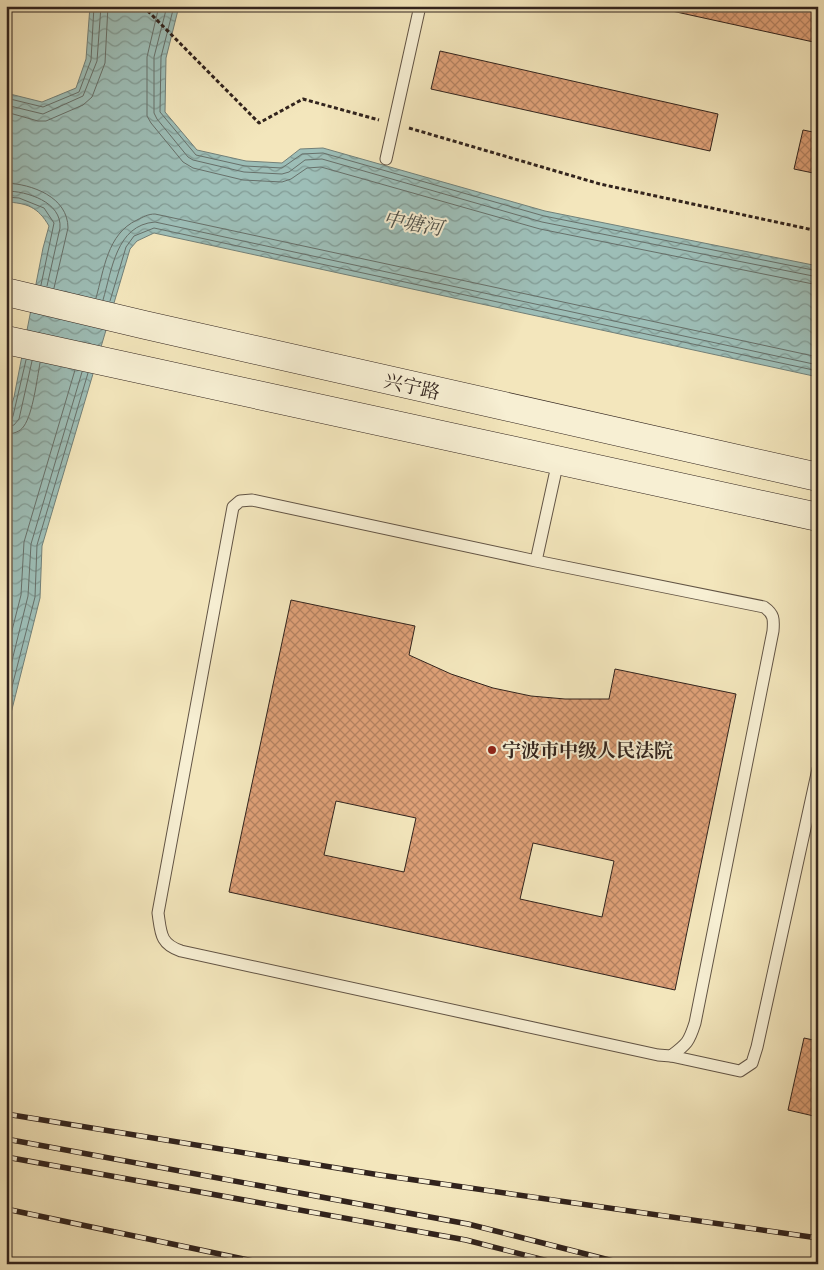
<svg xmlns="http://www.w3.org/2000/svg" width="824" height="1270" font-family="'Gentium Book Plus','Noto Serif SC',serif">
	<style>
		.water { fill: url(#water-waves); stroke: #728079 }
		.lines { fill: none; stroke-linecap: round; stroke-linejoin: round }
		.shore { stroke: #67706a; stroke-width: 1 }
		.building { fill: url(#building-cross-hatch); stroke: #31231d; fill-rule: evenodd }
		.lane-casing { stroke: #625445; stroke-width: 13 }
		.secondary-casing { stroke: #31231d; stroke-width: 29 }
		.path { stroke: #31231d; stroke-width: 3; stroke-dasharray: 4 2.5; stroke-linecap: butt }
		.lane { stroke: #f7efd3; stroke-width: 11 }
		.secondary { stroke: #f7efd3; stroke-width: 28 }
		.rail-casing { stroke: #31231d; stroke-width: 5.5 }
		.rail { stroke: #f7efd3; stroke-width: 4; stroke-dasharray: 11; stroke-linecap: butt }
		.poi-dot { fill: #8f2418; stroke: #f7efd3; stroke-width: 2 }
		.labels { text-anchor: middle; stroke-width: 4; stroke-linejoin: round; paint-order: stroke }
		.street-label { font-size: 19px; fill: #31231d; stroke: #f7efd3 }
		.poi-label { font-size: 19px; font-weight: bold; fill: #31231d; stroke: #f7efd3; text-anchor: start }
		.water-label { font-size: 20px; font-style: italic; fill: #51524b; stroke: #f7efd3 }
	</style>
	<defs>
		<pattern id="water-waves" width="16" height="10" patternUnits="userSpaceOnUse" patternTransform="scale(1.25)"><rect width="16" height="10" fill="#9dbeb7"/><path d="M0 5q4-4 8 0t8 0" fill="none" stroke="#819a94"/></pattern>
		<pattern id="building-cross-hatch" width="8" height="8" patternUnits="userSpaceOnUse" patternTransform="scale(1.25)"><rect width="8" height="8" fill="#dfa178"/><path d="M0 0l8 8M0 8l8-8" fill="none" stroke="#b58362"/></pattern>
	</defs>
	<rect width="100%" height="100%" fill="#f3e6bc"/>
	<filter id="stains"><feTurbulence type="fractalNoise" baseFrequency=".004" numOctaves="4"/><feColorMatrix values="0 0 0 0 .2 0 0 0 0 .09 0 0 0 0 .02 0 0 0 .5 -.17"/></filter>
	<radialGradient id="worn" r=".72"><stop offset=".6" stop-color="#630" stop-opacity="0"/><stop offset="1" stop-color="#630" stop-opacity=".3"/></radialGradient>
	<!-- water -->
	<path class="water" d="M 90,6 L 179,6 L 166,58 L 165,112 L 197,150 L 246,161 L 282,163 L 300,149 L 323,148 L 545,211 L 818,266 L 818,377 L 154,233 L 137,241 L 130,249 L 42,546 L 40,598 L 6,733 L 6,423 L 14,397 L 43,248 L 49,226 C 38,207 27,203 6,202 L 6,93 L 42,102 L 76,88 L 86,59 Z"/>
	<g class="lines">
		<!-- shore -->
		<g class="shore">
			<polyline points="159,6 147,57 147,116 151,123 183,162 193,168 243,180 282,182 291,179 307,168 321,167 540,229 818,285"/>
			<polyline points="167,6 154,57 154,113 157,119 188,157 193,160 244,172 282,174 289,172 305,160 322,159 542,222 818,277"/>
			<polyline points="174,6 161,57 160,112 196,155 245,166 282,168 302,154 323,153 544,216 818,271"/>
			<polyline points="6,98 43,107 79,92 91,60 94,6"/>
			<polyline points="6,105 43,114 83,96 97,61 101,6"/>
			<polyline points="6,112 38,121 46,121 83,105 92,97 105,63 108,6"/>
			<path d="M 6,183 C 32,184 68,197 68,228 L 54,288"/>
			<path d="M 6,191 C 27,191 62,202 60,228 L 47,286"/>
			<polyline points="6,197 19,198 44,208 54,223 41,285"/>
			<path d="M 96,298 C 104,270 107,234 137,220 C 143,217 148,214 155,214 L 818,357"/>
			<path d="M 103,300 C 112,270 116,225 155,222 L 818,365"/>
			<polyline points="110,301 126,247 134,236 154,228 818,371"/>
			<polyline points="6,420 11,420 13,416 26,360"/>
			<polyline points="6,427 14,425 19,419 32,361"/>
			<path d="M 6,434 C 13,434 20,432 24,426 C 33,413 37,379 40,363"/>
			<polyline points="6,654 21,595 24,542 75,370"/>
			<polyline points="6,685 28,596 31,544 82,372"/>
			<polyline points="6,710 35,597 37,545 88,373"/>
		</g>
	</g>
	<!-- building -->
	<g class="building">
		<polygon points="649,6 818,6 818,43"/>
		<polygon points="440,51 718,114 710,151 431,89"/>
		<polygon points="803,130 818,133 818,174 794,169"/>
		<path d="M 291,600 L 415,626 L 409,655 L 451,674 L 493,688 L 531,696 L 565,699 L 609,699 L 615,669 L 736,694 L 675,990 L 229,892 ZM 336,801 L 416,818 L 404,872 L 324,855 ZM 533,843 L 614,861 L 602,917 L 520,899 Z"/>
		<polygon points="804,1038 818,1041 818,1117 788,1110"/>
	</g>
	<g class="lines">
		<!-- lane casing -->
		<g class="lane-casing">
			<g id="lane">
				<polyline points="386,159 420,6"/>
				<path d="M 536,561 L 764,607 C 774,614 774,619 773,631 L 695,1023 C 689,1042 687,1044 671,1056 L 658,1055 L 181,951 C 160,944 161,933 158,913 L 233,507 L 240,501 L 252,500 L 536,561 L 558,461"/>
				<polyline points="671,1056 740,1071 752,1063 757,1047 818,769"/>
			</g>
		</g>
		<!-- secondary casing -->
		<g class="secondary-casing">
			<g id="secondary">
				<polyline points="6,292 145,325 818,477"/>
				<polyline points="6,340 818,517"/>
			</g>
		</g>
		<!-- path -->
		<g class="path">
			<polyline points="143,6 259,123 303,99 379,120"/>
			<polyline points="409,128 600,184 818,231"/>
		</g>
		<!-- lane -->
		<use href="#lane" class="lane"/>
		<!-- secondary -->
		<use href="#secondary" class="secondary"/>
		<!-- rail casing -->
		<g class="rail-casing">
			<g id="rail">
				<polyline points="6,1114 380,1175 818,1238"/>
				<polyline points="6,1139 468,1224 625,1264"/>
				<polyline points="6,1157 466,1240 560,1264"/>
				<polyline points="6,1209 267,1264"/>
			</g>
		</g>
		<!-- rail -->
		<use href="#rail" class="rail"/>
	</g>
	<!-- markers -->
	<circle class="poi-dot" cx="492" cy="750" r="5"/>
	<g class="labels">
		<!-- street labels -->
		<g class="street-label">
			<text transform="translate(412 386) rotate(13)" y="7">兴宁路</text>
		</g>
		<!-- poi labels -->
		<g class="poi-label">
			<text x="502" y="757">宁波市中级人民法院</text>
		</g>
		<!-- water labels -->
		<g class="water-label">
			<text transform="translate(413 223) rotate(10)" y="7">中塘河</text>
		</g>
	</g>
	<!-- margin -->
	<rect width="824" height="1270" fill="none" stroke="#f3e6bc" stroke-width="25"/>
	<rect x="8" y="8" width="809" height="1255" fill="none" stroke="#31231d" stroke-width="2.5"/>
	<rect x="12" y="12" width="799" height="1245" fill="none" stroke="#31231d"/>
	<rect width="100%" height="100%" filter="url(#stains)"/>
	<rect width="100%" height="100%" fill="url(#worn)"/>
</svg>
